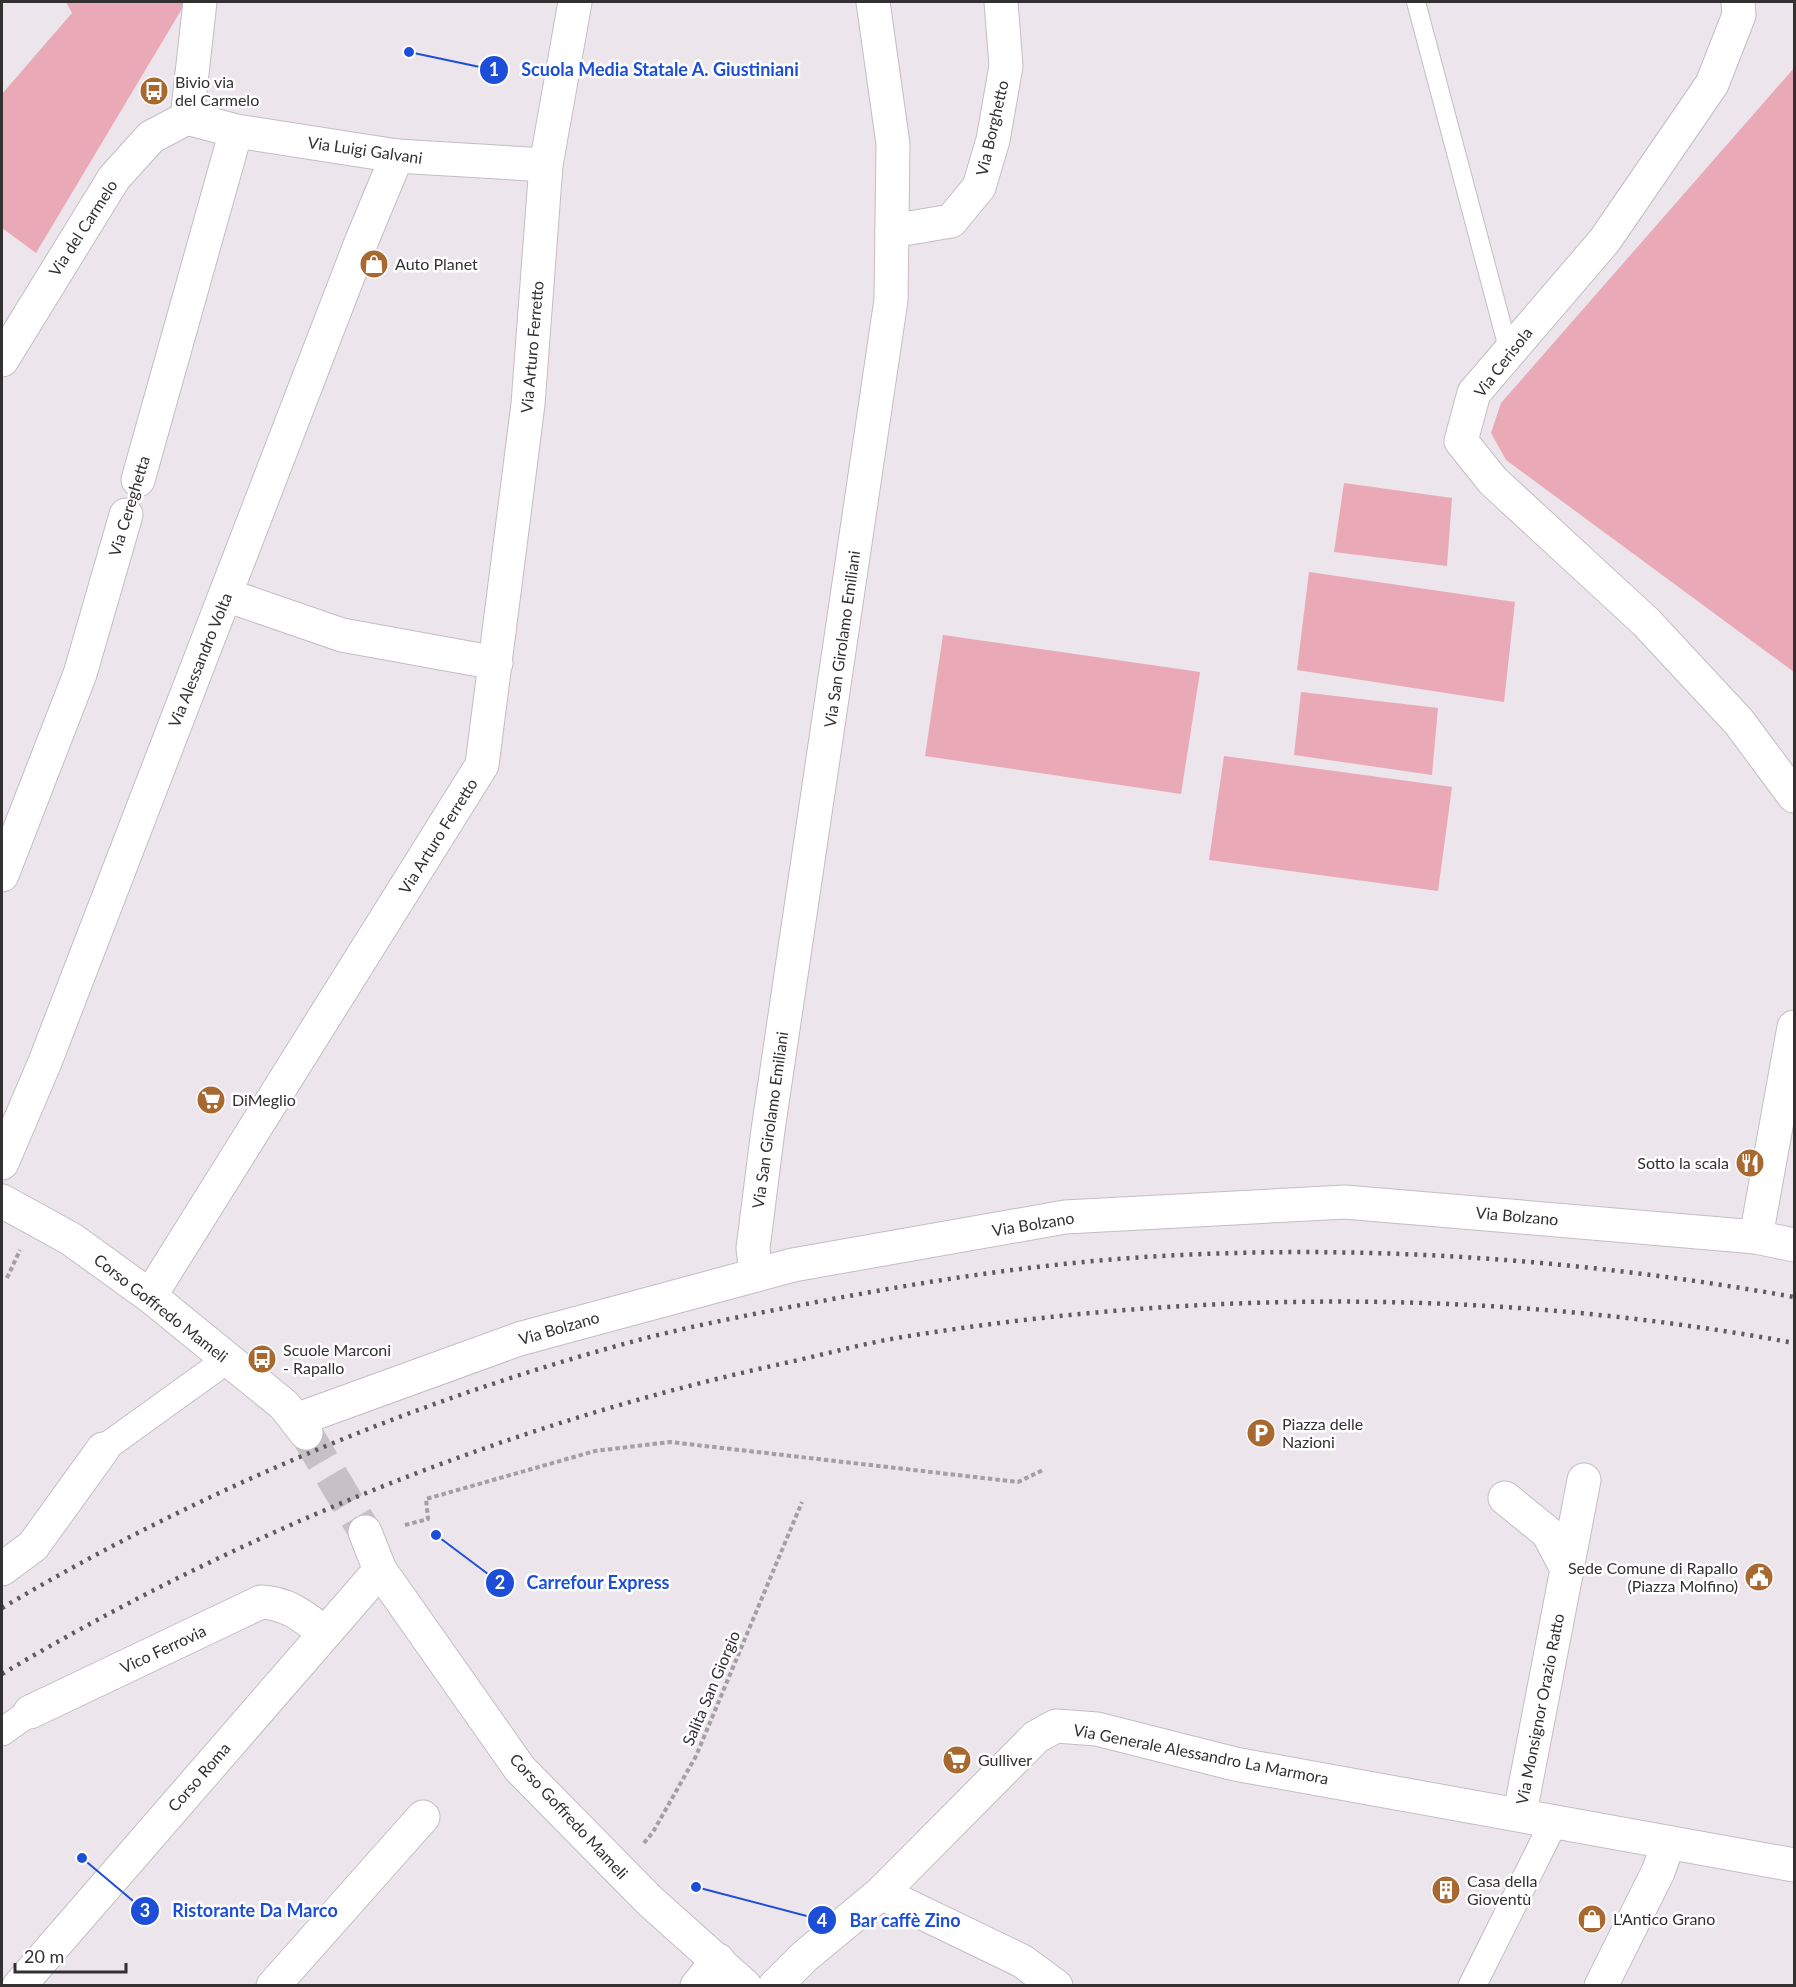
<svg xmlns="http://www.w3.org/2000/svg" width="1796" height="1987" font-family="Lato,sans-serif">
	<style>
		.green { fill: #eaa9b6 }
		.lines { fill: none; stroke-linecap: round; stroke-linejoin: round }
		.tertiary-tunnel { stroke: #c7c1c7; stroke-width: 33; stroke-dasharray: 33 16; stroke-linecap: butt }
		.service-casing { stroke: #c4bdc3; stroke-width: 20 }
		.pedestrian-casing { stroke: #c4bdc3; stroke-width: 29 }
		.minor-casing { stroke: #c4bdc3; stroke-width: 35 }
		.tertiary-casing { stroke: #c4bdc3; stroke-width: 35 }
		.path { stroke: #a49fa4; stroke-width: 4; stroke-dasharray: 4.5 3; stroke-linecap: butt }
		.service { stroke: #fff; stroke-width: 18 }
		.pedestrian { stroke: #fff; stroke-width: 27 }
		.minor { stroke: #fff; stroke-width: 33 }
		.tertiary { stroke: #fff; stroke-width: 33 }
		.rail { stroke: #5e5a5d; stroke-width: 4.5; stroke-dasharray: 3 6; stroke-linecap: butt }
		.labels { text-anchor: middle; stroke-width: 5; stroke-linejoin: round; paint-order: stroke }
		.poi-label { font-size: 16px; fill: #333032; stroke: #fff; text-anchor: start }
		.street-label { font-size: 16px; fill: #333032; stroke: #fff }
		.leader { fill: none; stroke: #1d4ed8; stroke-width: 2 }
		.callout-dot { fill: #1d4ed8; stroke: #fff; stroke-width: 2 }
		.mark-label { font-size: 18px; text-anchor: middle; font-weight: bold; fill: #fff }
		.callout-label { font-size: 18px; text-anchor: middle; font-weight: bold; fill: #1d4ed8; stroke: #fff; stroke-width: 5; stroke-linejoin: round; paint-order: stroke }
	</style>
	<rect width="100%" height="100%" fill="#ece5ec"/>
	<!-- green -->
	<g class="green">
		<polygon points="66,2 186,2 36,253 2,228 2,94 72,13"/>
		<polygon points="1794,68 1794,672 1506,460 1491,433 1501,403"/>
		<polygon points="1344,483 1452,498 1447,566 1334,552"/>
		<polygon points="1309,572 1515,602 1504,702 1297,670"/>
		<polygon points="943,635 1200,672 1181,794 925,756"/>
		<polygon points="1301,692 1438,708 1432,775 1294,755"/>
		<polygon points="1224,756 1452,787 1438,891 1209,860"/>
	</g>
	<g class="lines">
		<!-- tertiary-tunnel -->
		<polyline class="tertiary-tunnel" points="306,1433 365,1532"/>
		<!-- service casing -->
		<g class="service-casing">
			<polyline id="service" points="1416,2 1509,352"/>
		</g>
		<!-- pedestrian casing -->
		<g class="pedestrian-casing">
			<g id="pedestrian">
				<polyline points="103,1449 228,1359"/>
				<polyline points="2,1732 30,1712"/>
				<polyline points="1472,1986 1555,1820"/>
			</g>
		</g>
		<!-- minor casing -->
		<g class="minor-casing">
			<g id="minor">
				<polyline points="1738,2 1739,15 1712,84 1605,240 1474,393 1461,441 1493,481 1646,622 1739,722 1794,796"/>
				<polyline points="187,118 236,131 397,156 546,165"/>
				<polyline points="187,118 200,2"/>
				<polyline points="892,231 951,221 979,187 993,140 1006,66 1001,2"/>
				<polyline points="2,360 114,178 151,137 187,118"/>
				<polyline points="138,480 236,131"/>
				<polyline points="226,595 342,635 496,663"/>
				<polyline points="2,875 80,674 126,515"/>
				<polyline points="2,1163 45,1062 362,240 397,156"/>
				<polyline points="2,1201 71,1239 150,1296 284,1405 306,1433"/>
				<polyline points="1756,1237 1794,1027"/>
				<polyline points="756,1275 753,1248 768,1130 891,300 893,144 873,2"/>
				<polyline points="150,1296 482,765 528,404 546,165 575,2"/>
				<polyline points="1505,1498 1548,1533 1567,1569 1520,1813"/>
				<polyline points="2,1569 33,1546 103,1449"/>
				<polyline points="1567,1569 1584,1480"/>
				<path d="M 30,1712 L 261,1602 C 288,1603 304,1617 325,1633"/>
				<polyline points="881,1893 1022,1961 1056,1986"/>
				<polyline points="19,1986 380,1570"/>
				<polyline points="273,1986 423,1817"/>
				<polyline points="697,1986 718,1960"/>
				<polyline points="1601,1986 1658,1872 1668,1844"/>
			</g>
		</g>
		<!-- tertiary casing -->
		<g class="tertiary-casing">
			<g id="tertiary">
				<polyline points="296,1420 519,1339 756,1275 793,1265 1065,1217 1345,1202 1756,1237 1794,1245"/>
				<polyline points="365,1532 380,1570 520,1769 650,1901 745,1986"/>
				<polyline points="775,1986 804,1957 881,1893 1036,1737 1056,1726 1097,1729 1235,1764 1794,1865"/>
			</g>
		</g>
		<!-- path -->
		<g class="path">
			<polyline points="7,1278 20,1250"/>
			<polyline points="405,1525 428,1519 426,1499 595,1451 670,1442 1018,1482 1043,1470"/>
			<polyline points="644,1843 653,1832 696,1756 802,1502"/>
		</g>
		<!-- service -->
		<use href="#service" class="service"/>
		<!-- pedestrian -->
		<use href="#pedestrian" class="pedestrian"/>
		<!-- minor -->
		<use href="#minor" class="minor"/>
		<!-- tertiary -->
		<use href="#tertiary" class="tertiary"/>
		<!-- rail -->
		<g class="rail">
			<path d="M 2,1608 C 202,1489 420,1398 646,1338 C 709,1322 774,1310 838,1298 C 945,1278 1053,1262 1162,1256 C 1373,1244 1587,1260 1794,1297"/>
			<path d="M 2,1674 C 246,1529 512,1422 790,1362 C 830,1353 869,1342 909,1336 C 1201,1289 1504,1289 1794,1343"/>
		</g>
	</g>
	<!-- icons -->
	<defs>
		<g id="bus-disc" transform="scale(1.5)"><circle r="9.5" fill="#a7692f" stroke="#fff"/><path d="M-5-6H5V4H4V6H2V4H-2V6H-4V4H-5ZM-3.5-4V0h7V-4ZM-3.5 1.2v1.5H-2V1.2ZM2 1.2v1.5H3.5V1.2Z" fill="#fff"/></g>
		<g id="shop-disc" transform="scale(1.5)"><circle r="9.5" fill="#a7692f" stroke="#fff"/><path d="M-5-2.5h2.3a2.7 3.5 0 0 1 5.4 0H5L5.5 6h-11ZM-1.5-2.5h3a1.5 2.3 0 0 0-3 0Z" fill="#fff"/></g>
		<g id="supermarket-disc" transform="scale(1.5)"><circle r="9.5" fill="#a7692f" stroke="#fff"/><path d="M-6-5.5h2.5l.6 2H6L4.5 2H-2.5L-4.4-4H-6ZM-1.5 3.2a1.3 1.3 0 1 0 .1 0ZM3 3.2a1.3 1.3 0 1 0 .1 0Z" fill="#fff"/></g>
		<g id="restaurant-disc" transform="scale(1.5)"><circle r="9.5" fill="#a7692f" stroke="#fff"/><path d="M-5-6h1v4h1v-4h1v4h1v-4h1v5L-1.5 .5V6h-2V.5L-5-1ZM5-6V6H3V1.5H1.5Q1.5-4 5-6Z" fill="#fff"/></g>
		<g id="parking-disc" transform="scale(1.5)"><circle r="9.5" fill="#a7692f" stroke="#fff"/><path d="M-3.5-5.5H1a3.5 3.5 0 0 1 0 7H-1V5.5H-3.5ZM-1-3.4V-.6H.8a1.4 1.4 0 0 0 0-2.8Z" fill="#fff"/></g>
		<g id="civic-disc" transform="scale(1.5)"><circle r="9.5" fill="#a7692f" stroke="#fff"/><path d="M-.6-6.5H3V-4.5H.6V-3L4-1V1h2V6H-6V1h2V-1L-.6-3ZM-1.2 2.5V6h2.4V2.5Z" fill="#fff"/></g>
		<g id="building-disc" transform="scale(1.5)"><circle r="9.5" fill="#a7692f" stroke="#fff"/><path d="M-4-6H4V6H1V3H-1V6H-4ZM-2.5-4.3h1.7v1.8h-1.7ZM.8-4.3h1.7v1.8H.8ZM-2.5-1h1.7V.8h-1.7ZM.8-1h1.7V.8H.8Z" fill="#fff"/></g>
	</defs>
	<g fill-rule="evenodd">
		<use href="#bus-disc" x="154" y="91"/>
		<use href="#shop-disc" x="374" y="264"/>
		<use href="#supermarket-disc" x="211" y="1100"/>
		<use href="#restaurant-disc" x="1750" y="1163"/>
		<use href="#bus-disc" x="262" y="1359"/>
		<use href="#parking-disc" x="1261" y="1433"/>
		<use href="#civic-disc" x="1759" y="1577"/>
		<use href="#supermarket-disc" x="957" y="1760"/>
		<use href="#building-disc" x="1446" y="1890"/>
		<use href="#shop-disc" x="1592" y="1919"/>
	</g>
	<g class="labels">
		<!-- poi labels -->
		<g class="poi-label">
			<text x="175" y="88">Bivio via<tspan x="175" dy="18">del Carmelo</tspan></text>
			<text x="395" y="270">Auto Planet</text>
			<text x="232" y="1106">DiMeglio</text>
			<text x="1729" y="1169" text-anchor="end">Sotto la scala</text>
			<text x="283" y="1356">Scuole Marconi<tspan x="283" dy="18">- Rapallo</tspan></text>
			<text x="1282" y="1430">Piazza delle<tspan x="1282" dy="18">Nazioni</tspan></text>
			<text x="1738" y="1574" text-anchor="end">Sede Comune di Rapallo<tspan x="1738" dy="18">(Piazza Molfino)</tspan></text>
			<text x="978" y="1766">Gulliver</text>
			<text x="1467" y="1887">Casa della<tspan x="1467" dy="18">Gioventù</tspan></text>
			<text x="1613" y="1925">L'Antico Grano</text>
		</g>
		<!-- street labels -->
		<g class="street-label">
			<text transform="translate(992 128) rotate(-77)" y="6">Via Borghetto</text>
			<text transform="translate(365 150) rotate(8)" y="6">Via Luigi Galvani</text>
			<text transform="translate(83 228) rotate(-57)" y="6">Via del Carmelo</text>
			<text transform="translate(532 347) rotate(-85)" y="6">Via Arturo Ferretto</text>
			<text transform="translate(1503 362) rotate(-52)" y="6">Via Cerisola</text>
			<text transform="translate(129 506) rotate(-73)" y="6">Via Cereghetta</text>
			<text transform="translate(842 639) rotate(-82)" y="6">Via San Girolamo Emiliani</text>
			<text transform="translate(200 660) rotate(-68)" y="6">Via Alessandro Volta</text>
			<text transform="translate(438 836) rotate(-58)" y="6">Via Arturo Ferretto</text>
			<text transform="translate(770 1120) rotate(-82)" y="6">Via San Girolamo Emiliani</text>
			<text transform="translate(1517 1216) rotate(5)" y="6">Via Bolzano</text>
			<text transform="translate(1033 1224) rotate(-9)" y="6">Via Bolzano</text>
			<text transform="translate(161 1308) rotate(38)" y="6">Corso Goffredo Mameli</text>
			<text transform="translate(559 1328) rotate(-16)" y="6">Via Bolzano</text>
			<text transform="translate(163 1649) rotate(-25)" y="6">Vico Ferrovia</text>
			<text transform="translate(711 1688) rotate(-67)" y="6">Salita San Giorgio</text>
			<text transform="translate(1540 1709) rotate(-79)" y="6">Via Monsignor Orazio Ratto</text>
			<text transform="translate(1201 1754) rotate(11)" y="6">Via Generale Alessandro La Marmora</text>
			<text transform="translate(199 1777) rotate(-49)" y="6">Corso Roma</text>
			<text transform="translate(569 1816) rotate(47)" y="6">Corso Goffredo Mameli</text>
		</g>
	</g>
	<!-- callouts -->
	<path class="leader" d="M409 52L494 70M436 1535L500 1583M82 1858L145 1911M696 1887L822 1920"/>
	<g class="callout-dot">
		<circle cx="409" cy="52" r="6"/>
		<circle cx="436" cy="1535" r="6"/>
		<circle cx="82" cy="1858" r="6"/>
		<circle cx="696" cy="1887" r="6"/>
		<circle cx="494" cy="70" r="15"/>
		<circle cx="500" cy="1583" r="15"/>
		<circle cx="145" cy="1911" r="15"/>
		<circle cx="822" cy="1920" r="15"/>
	</g>
	<g class="mark-label">
		<text x="494" y="76">1</text>
		<text x="500" y="1589">2</text>
		<text x="145" y="1917">3</text>
		<text x="822" y="1927">4</text>
	</g>
	<g class="callout-label">
		<text x="660" y="76">Scuola Media Statale A. Giustiniani</text>
		<text x="598" y="1589">Carrefour Express</text>
		<text x="255" y="1917">Ristorante Da Marco</text>
		<text x="905" y="1927">Bar caffè Zino</text>
	</g>
	<!-- border -->
	<rect width="1796" height="1987" fill="none" stroke="#333032" stroke-width="6"/>
	<!-- scale -->
	<path d="M15 1963v9h111v-9" fill="none" stroke="#333032" stroke-width="3"/>
	<text x="24" y="1963" font-size="18" fill="#333032" stroke="#ffffff" stroke-width="4.5" paint-order="stroke">20 m</text>
</svg>
